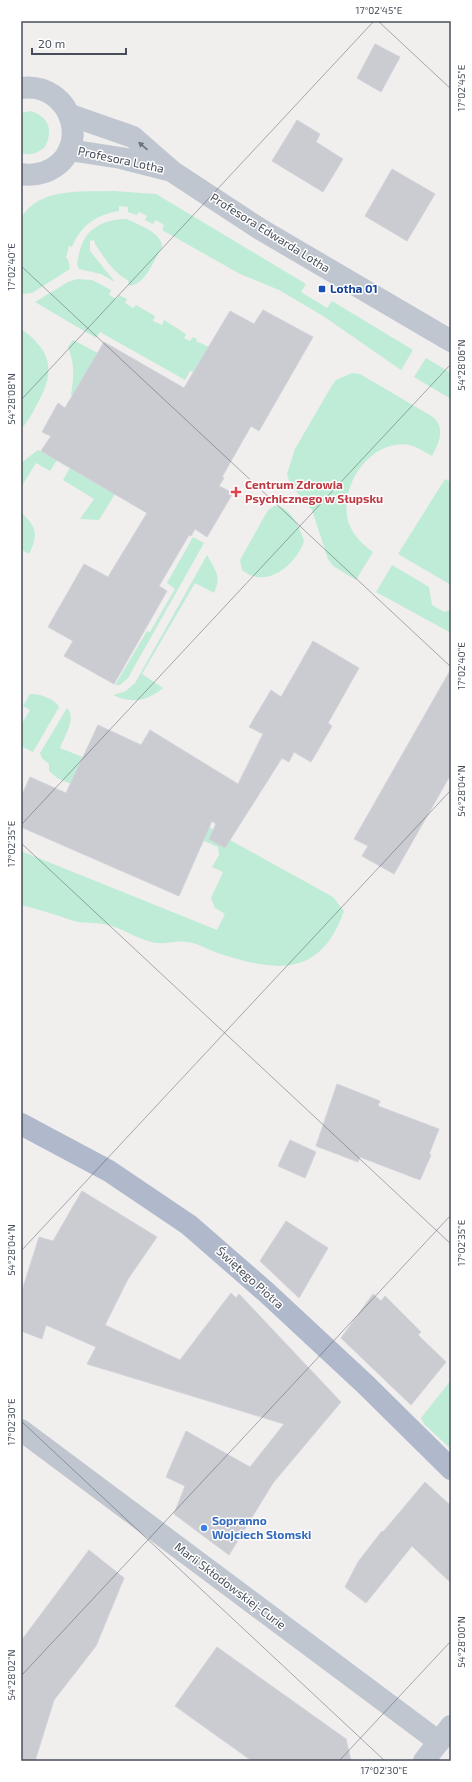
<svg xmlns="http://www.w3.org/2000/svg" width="472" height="1782" font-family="'Exo 2',sans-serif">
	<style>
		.green { fill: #bfecd7 }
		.building { fill: #cbccd2; stroke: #d2d3d9 }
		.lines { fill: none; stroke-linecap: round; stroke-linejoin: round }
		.minor { stroke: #bfc6cf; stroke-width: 22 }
		.major { stroke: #afb9cb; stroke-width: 22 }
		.oneway { fill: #6b727d }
		.ticks { fill: none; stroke: #474e5a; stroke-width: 1; stroke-opacity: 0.45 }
		.transit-dot { fill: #1a4fb4; stroke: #fff; stroke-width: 1.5 }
		.health-dot { fill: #e0444e; stroke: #fff; stroke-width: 1.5 }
		.shop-dot { fill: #3f7fe0; stroke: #fff; stroke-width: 1.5 }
		.labels { text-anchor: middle; stroke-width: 3; stroke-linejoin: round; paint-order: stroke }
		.street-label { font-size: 12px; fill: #474e5a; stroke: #fff }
		.transit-label { font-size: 12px; font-weight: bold; fill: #164399; stroke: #fff; text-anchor: start }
		.health-label { font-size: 12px; font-weight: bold; fill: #be3a42; stroke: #fff; text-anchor: start }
		.shop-label { font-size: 12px; font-weight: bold; fill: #366cbe; stroke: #fff; text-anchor: start }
		.neatline { fill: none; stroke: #474e5a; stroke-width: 1.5 }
		.ticks-label { font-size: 10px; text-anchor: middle; fill: #474e5a }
	</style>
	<rect width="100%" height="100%" fill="#f1eeee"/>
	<!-- green -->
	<g class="green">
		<path d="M 31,111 C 49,117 54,131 44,148 C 37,153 30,156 21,153 L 21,113 Z"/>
		<path d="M 113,191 L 156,194 L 306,284 L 301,292 L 327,308 L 332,301 L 413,350 L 401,370 L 323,316 L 279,290 L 240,274 L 162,230 L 164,225 L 156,220 L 153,224 L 145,220 L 147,216 L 139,212 L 137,215 L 128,212 L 128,207 L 119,206 L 119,211 C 96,215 81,225 72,247 L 69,246 L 66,258 L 68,259 L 70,269 L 32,293 L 21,294 L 21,218 C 39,187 82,192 113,191 Z"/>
		<path d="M 122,219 L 127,219 C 138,225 162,232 162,247 C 154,260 146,284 129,286 L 128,280 C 114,274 104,257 95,244 L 94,240 L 90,241 L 90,251 L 115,282 L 101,274 L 79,269 C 76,264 78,259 79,254 C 84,231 99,221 122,219 Z"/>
		<polygon points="77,279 92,280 111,290 109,295 117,299 119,295 127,299 125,303 133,308 136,305 155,316 153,321 162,325 164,320 186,334 184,338 190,341 193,337 197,339 196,341 209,347 193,372 190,371 185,380 100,332 96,338 35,302 68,282"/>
		<path d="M 21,329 C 54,352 55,374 36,406 C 32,414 27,423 21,429 Z"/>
		<path d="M 73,340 L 98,353 L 73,396 L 71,395 C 74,377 75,364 68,347 Z"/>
		<polygon points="426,358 451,373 451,399 414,377"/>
		<path d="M 352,373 L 360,374 L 433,417 C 446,429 439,442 432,456 C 425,452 417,447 410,445 C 369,438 337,489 349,524 C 354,536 363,545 373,552 L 356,580 L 333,566 L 328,559 L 312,510 L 290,484 L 287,474 L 295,449 L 331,387 L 336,380 Z"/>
		<polygon points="38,450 57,460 50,471 36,463 21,487 21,463"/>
		<polygon points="70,468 115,494 99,520 80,519 94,499 63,480"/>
		<polygon points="445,479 451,482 451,585 398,554"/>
		<path d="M 274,506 C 290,505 300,528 304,541 C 296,565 266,590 242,570 L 240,560 L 268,510 Z"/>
		<path d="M 21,512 C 36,527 39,534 29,554 L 21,549 Z"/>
		<polygon points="193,537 204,543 128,678 120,685 115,685 147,631 150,632 175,589 167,583"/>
		<path d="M 207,555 C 215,570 222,576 214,593 L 195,583 L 142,674 L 163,688 C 148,701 131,704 113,695 L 126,691 L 135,683 Z"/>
		<polygon points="392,565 429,587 432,605 444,612 451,610 451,633 376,592"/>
		<path d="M 30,694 C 38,693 56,699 59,707 L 33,752 L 21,746 L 21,725 L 30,710 L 23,706 Z"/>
		<path d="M 67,708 C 77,719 64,736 60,748 L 123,773 L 230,840 L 333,897 L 344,911 C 321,976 279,973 221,954 C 210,951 199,943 187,942 C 178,940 167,944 157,943 C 141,941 127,931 112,926 C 101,922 90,924 79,922 C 71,921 63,917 56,915 C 44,911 33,908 21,905 L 21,851 L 217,930 L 225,914 L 215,908 L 211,898 L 223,872 L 212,867 L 219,855 L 218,847 L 57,778 L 49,771 L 49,764 L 42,758 L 40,753 Z"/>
		<polygon points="451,1380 451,1449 424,1424 421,1418"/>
	</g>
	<!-- building -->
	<g class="building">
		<polygon points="375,44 400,57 381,92 357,78"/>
		<polygon points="297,120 320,134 316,142 343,159 323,192 272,161"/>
		<polygon points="392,169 435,194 407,241 365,216"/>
		<polygon points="263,310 313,337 259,431 251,426 222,477 224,478 219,486 233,493 207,537 195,529 191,536 189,535 159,586 167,591 114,684 64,656 73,641 48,627 84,564 108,577 147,513 41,451 51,436 42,432 58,403 65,408 104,342 184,388 230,311 254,324"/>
		<polygon points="313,641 359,668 328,723 332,726 311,762 294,752 289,762 282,758 225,848 209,839 216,824 212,821 179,896 21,827 21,797 30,777 66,793 98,725 141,745 150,730 238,784 263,734 249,727 271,690 281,697"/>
		<polygon points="451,669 451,774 394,874 362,856 368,846 354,839"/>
		<polygon points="337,1084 380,1101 378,1106 439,1129 429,1154 431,1155 420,1180 360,1157 358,1162 316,1146"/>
		<polygon points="290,1140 316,1152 305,1178 278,1166"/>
		<polygon points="82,1191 157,1237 128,1279 105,1325 180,1360 231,1293 236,1298 239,1294 341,1402 273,1483 229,1555 174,1514 185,1486 166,1477 186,1431 250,1467 284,1424 87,1364 96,1347 46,1325 42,1339 21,1331 21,1294 39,1237 53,1241"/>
		<polygon points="286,1221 328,1248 299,1298 260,1261"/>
		<polygon points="373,1294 381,1301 385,1296 421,1332 418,1335 446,1362 411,1405 341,1338"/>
		<polygon points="425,1482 451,1506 451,1583 412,1546 366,1603 345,1587 358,1562 382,1531 383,1532"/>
		<polygon points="89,1550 124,1578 96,1646 54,1700 35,1761 21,1761 21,1641"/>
		<polygon points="217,1647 346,1739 351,1761 252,1761 175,1706"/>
	</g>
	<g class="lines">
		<!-- minor -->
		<g class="minor">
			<path d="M 21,88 C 73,81 94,153 45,172 C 38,174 29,176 21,174"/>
			<polyline points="70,115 133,137 173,172 260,229 451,341"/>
			<polyline points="69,150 121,158 168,170"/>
			<polyline points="21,1430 439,1742"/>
			<polyline points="424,1761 451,1726"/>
		</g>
		<!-- major -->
		<polyline class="major" points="21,1124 109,1171 189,1225 266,1292 366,1385 451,1469"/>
	</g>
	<!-- one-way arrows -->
	<defs><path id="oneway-solid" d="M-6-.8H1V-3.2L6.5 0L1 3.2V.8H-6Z"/></defs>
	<use class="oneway" href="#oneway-solid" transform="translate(143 146) rotate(-139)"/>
	<!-- ticks -->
	<path class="ticks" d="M 378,21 L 451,89M 21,266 L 451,667M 21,400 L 374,21M 21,825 L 451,364M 21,843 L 451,1244M 21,1251 L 451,790M 21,1421 L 385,1761M 21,1676 L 451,1215M 339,1761 L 451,1641"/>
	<!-- markers -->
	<rect class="transit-dot" x="318" y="285" width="8" height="8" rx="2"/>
	<path class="health-dot" d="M234 486h4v4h4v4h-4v4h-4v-4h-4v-4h4z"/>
	<circle class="shop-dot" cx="204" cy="1528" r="4"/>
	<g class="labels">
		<!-- street labels -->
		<g class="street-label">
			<text transform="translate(121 160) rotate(12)" y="4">Profesora Lotha</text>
			<text transform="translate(270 233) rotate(32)" y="4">Profesora Edwarda Lotha</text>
			<text transform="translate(250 1278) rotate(42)" y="4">Świętego Piotra</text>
			<text transform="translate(230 1586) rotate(37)" y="4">Marii Skłodowskiej-Curie</text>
		</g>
		<!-- transit labels -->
		<g class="transit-label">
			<text x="330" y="293">Lotha 01</text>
		</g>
		<!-- health labels -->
		<g class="health-label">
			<text x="245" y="489">Centrum Zdrowia<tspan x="245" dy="14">Psychicznego w Słupsku</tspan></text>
		</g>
		<!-- shop labels -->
		<g class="shop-label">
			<text x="212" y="1525">Sopranno<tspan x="212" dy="14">Wojciech Słomski</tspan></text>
		</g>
	</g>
	<!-- border -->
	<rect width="472" height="1782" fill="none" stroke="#ffffff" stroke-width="44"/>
	<!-- scale -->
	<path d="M32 48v6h94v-6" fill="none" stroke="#474e5a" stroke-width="2"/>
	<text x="38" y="48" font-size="12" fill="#474e5a" stroke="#ffffff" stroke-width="3" paint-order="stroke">20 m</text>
	<rect x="22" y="22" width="428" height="1738" class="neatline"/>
	<g class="ticks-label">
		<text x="379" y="14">17°02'45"E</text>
		<text transform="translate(461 88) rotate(-90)" y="4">17°02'45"E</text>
		<text transform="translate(11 267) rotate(-90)" y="4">17°02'40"E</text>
		<text transform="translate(461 365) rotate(-90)" y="4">54°28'06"N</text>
		<text transform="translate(11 399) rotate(-90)" y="4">54°28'08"N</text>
		<text transform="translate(461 666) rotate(-90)" y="4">17°02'40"E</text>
		<text transform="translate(461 791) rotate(-90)" y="4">54°28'04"N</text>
		<text transform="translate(11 844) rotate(-90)" y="4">17°02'35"E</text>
		<text transform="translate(461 1243) rotate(-90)" y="4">17°02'35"E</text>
		<text transform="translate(11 1250) rotate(-90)" y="4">54°28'04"N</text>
		<text transform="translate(11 1422) rotate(-90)" y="4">17°02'30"E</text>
		<text transform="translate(461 1642) rotate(-90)" y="4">54°28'00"N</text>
		<text transform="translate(11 1675) rotate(-90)" y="4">54°28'02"N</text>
		<text x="384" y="1774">17°02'30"E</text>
	</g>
</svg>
